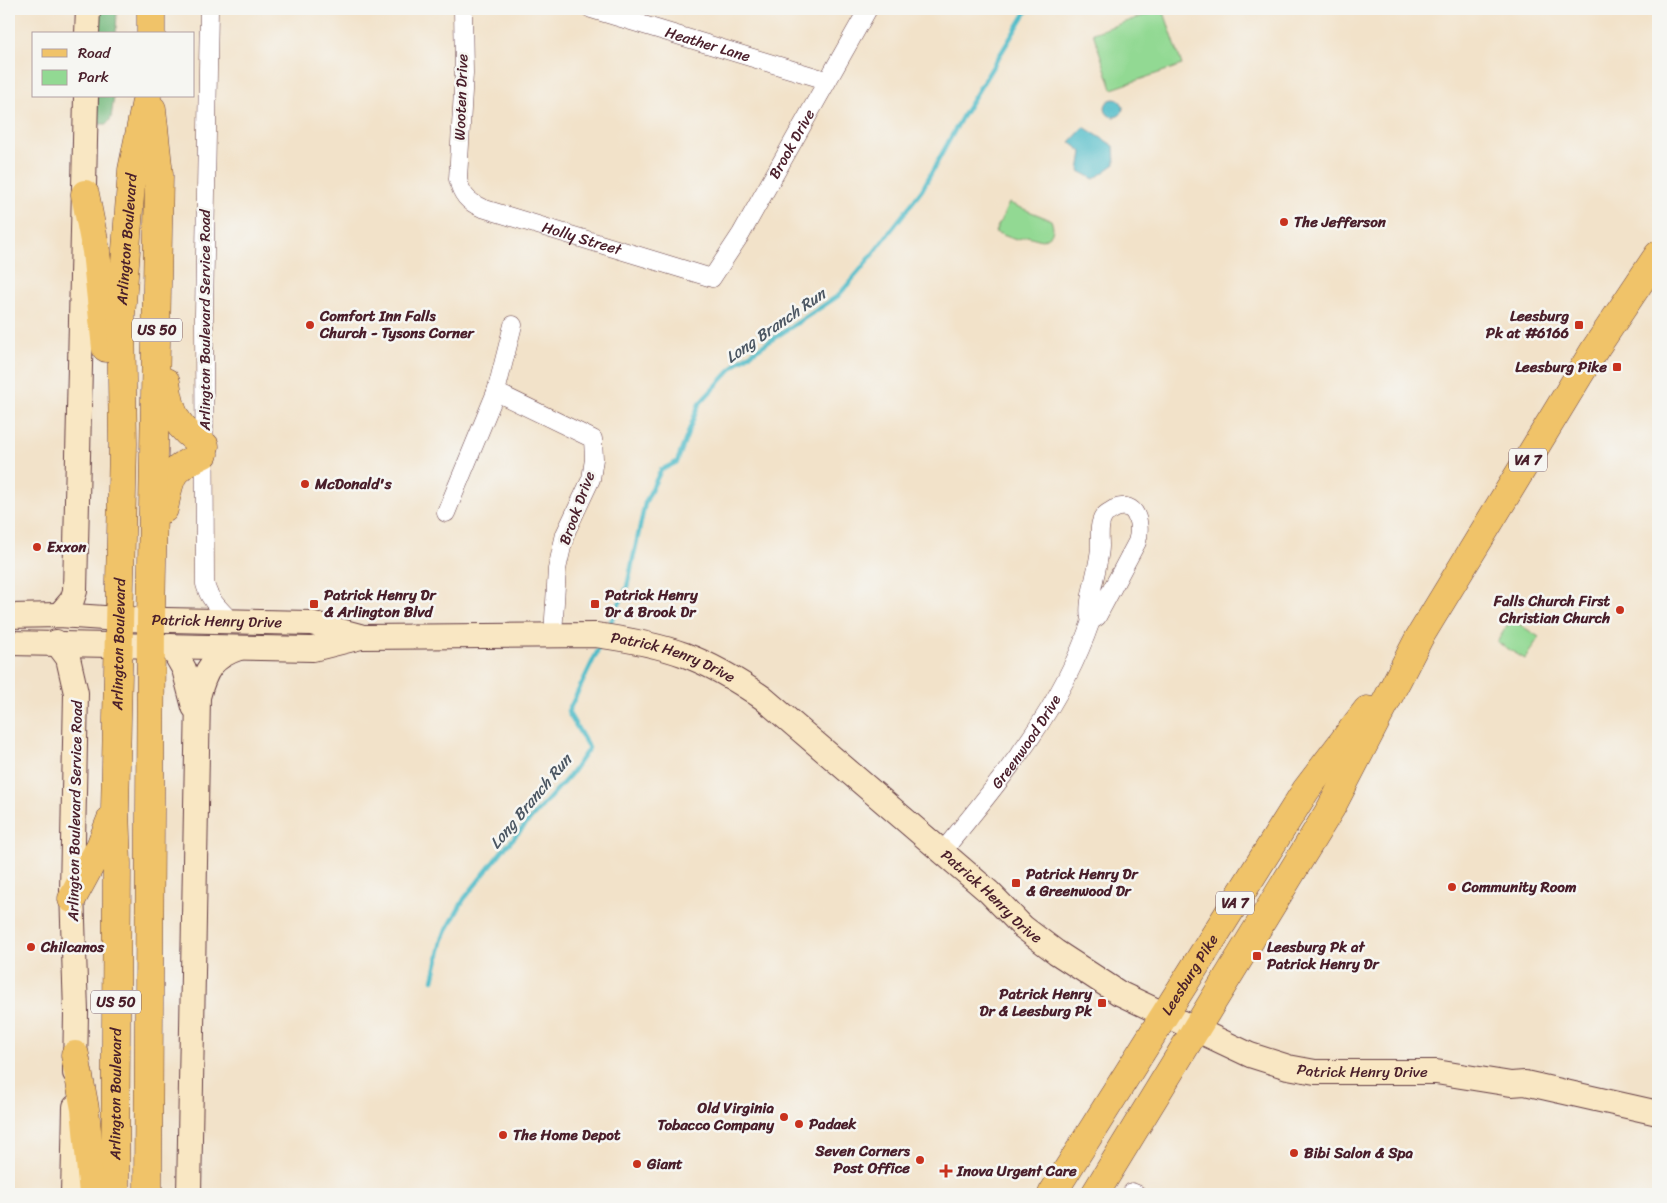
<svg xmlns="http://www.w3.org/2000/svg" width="1667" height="1203" font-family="Sriracha,sans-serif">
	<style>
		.green { fill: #92d993; stroke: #6e7c5f }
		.forest { fill: #75b97d; stroke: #606c54 }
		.water { fill: #4ebbc8; stroke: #4c6d7a }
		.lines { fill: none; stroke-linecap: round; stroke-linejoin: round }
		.stream { stroke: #4ebbc8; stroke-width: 4.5 }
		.street-casing { stroke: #633c43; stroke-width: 19 }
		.secondary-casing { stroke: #633c43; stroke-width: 26 }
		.primary-casing { stroke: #633c43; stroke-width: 29 }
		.highway-casing { stroke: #633c43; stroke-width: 29 }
		.street { stroke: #fff; stroke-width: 18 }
		.secondary { stroke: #f9e7c3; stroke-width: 24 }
		.primary { stroke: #f0c369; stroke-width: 28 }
		.highway { stroke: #f0c369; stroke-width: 28 }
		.poi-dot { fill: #c8321e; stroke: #f6f6f2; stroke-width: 2 }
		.labels { text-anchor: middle; stroke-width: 5; stroke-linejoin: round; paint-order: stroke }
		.shield { fill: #f6f6f2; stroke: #7e6067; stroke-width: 1 }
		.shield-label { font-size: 14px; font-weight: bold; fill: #4a1f2b }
		.street-label { font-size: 15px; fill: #4a1f2b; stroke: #f6f6f2 }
		.poi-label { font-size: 15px; font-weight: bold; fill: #4a1f2b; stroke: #f6f6f2; text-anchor: start }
		.water-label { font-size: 16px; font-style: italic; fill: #4b5662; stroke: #f6f6f2 }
	</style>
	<rect width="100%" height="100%" fill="#f6f6f2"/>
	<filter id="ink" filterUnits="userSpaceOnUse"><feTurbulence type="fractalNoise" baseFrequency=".02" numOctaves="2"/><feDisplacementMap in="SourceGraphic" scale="10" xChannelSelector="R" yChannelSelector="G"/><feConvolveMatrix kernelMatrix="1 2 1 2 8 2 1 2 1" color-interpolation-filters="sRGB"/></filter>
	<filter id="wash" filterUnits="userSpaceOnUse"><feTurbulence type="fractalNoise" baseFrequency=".0096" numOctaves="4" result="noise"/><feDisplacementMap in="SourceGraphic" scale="20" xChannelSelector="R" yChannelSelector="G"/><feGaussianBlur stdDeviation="1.12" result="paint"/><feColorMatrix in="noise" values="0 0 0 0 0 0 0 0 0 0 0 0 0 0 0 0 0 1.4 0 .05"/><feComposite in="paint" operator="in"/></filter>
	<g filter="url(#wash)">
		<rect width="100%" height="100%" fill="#f2e2c9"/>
		<!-- green -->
		<g class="green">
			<polygon points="1163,9 1182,65 1112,89 1093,33"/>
			<path d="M 1009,203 L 1051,220 C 1055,231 1053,235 1042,240 L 1027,236 L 1016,240 L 995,232 Z"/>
			<polygon points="1511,619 1539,637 1525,659 1497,642"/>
		</g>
		<!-- forest -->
		<g class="forest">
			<polygon points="98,9 117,9 116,34 98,34"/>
			<polygon points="97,96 114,96 111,118 107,124 99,124 97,122"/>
		</g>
		<!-- water -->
		<g class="water">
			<circle cx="1114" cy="108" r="9"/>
			<polygon points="1084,127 1114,146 1115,164 1094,179 1079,171 1082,152 1070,142"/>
		</g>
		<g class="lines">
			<!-- stream -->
			<g class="stream">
				<polyline points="607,630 627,587 645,503 661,470 677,462 699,404 738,362 838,296 862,268 922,190 962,117 1028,9"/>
				<polyline points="433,980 443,937 464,899 502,851 571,774 589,748 568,712 601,644"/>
			</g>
		</g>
	</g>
	<g filter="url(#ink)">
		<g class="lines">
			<!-- street casing -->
			<g class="street-casing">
				<g id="street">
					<path d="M 209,9 L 204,315 L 205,584 C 209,600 220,609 231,621"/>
					<path id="s1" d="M 463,9 L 464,73 L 458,179 C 461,194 468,202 482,208 L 712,278 L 741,234 L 868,9"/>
					<path id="s2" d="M 591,9 L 826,80"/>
					<polyline points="496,392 593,439 594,459 591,479 565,534 557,569 553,635"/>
					<polyline points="446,513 496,392 513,325"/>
					<path id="s3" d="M 942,852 C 1001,780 1060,711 1091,621 C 1084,606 1100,566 1100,546 C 1100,536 1098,524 1104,516 C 1106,513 1111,511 1114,509 C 1137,499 1142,525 1137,542 L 1097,617 L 1091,621"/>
					<polyline points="1132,1192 1137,1194"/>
				</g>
			</g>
			<!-- secondary casing -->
			<g class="secondary-casing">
				<g id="secondary">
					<polyline points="87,34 88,9"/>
					<polyline points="59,615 72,600 75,591 86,96"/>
					<path id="s4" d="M 9,616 L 59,615 L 119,619 L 311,623 L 360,636"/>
					<polyline points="56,642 68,658 76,693 72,891 76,1012 75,1073"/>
					<path id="s5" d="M 9,643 L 313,649 L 361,637 L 596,635 C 667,645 703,656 763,698 L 989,892 L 1023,927 L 1056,952 L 1119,993 L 1250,1055 L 1288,1067 L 1315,1072 L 1436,1072 L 1511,1084 L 1525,1083 L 1658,1113"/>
					<polyline points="171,646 184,669 194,707"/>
					<polyline points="73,1194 75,1107"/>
					<path d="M 189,1194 L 198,697 C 205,670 212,657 239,648"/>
				</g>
			</g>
			<!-- primary casing -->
			<g class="primary-casing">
				<g id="primary">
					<path id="s6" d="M 1052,1194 L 1306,790 L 1367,710"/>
					<polyline points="1095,1194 1331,808 1419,638 1595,349 1658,255"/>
				</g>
			</g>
			<!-- highway casing -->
			<g class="highway-casing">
				<g id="highway">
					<polyline points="151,34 151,9"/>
					<polyline points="85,194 96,251 106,348"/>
					<path d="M 166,382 C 171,416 177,428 205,446"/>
					<path d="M 164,509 C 171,473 170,470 204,454"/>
					<polyline points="72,899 99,849 111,819"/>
					<polyline points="75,1055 85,1109 93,1194"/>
					<path id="s7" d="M 115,1194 L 117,864 L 115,810 L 123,444 L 121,316 L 132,170 L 147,96"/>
					<polyline points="148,1194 151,620 159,175 152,109"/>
				</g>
			</g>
			<!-- street -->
			<use href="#street" class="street"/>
			<!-- secondary -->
			<use href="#secondary" class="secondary"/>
			<!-- primary -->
			<use href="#primary" class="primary"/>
			<!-- highway -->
			<use href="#highway" class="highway"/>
		</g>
	</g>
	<!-- markers -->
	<g class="poi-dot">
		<circle cx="1284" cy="222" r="5"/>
		<circle cx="310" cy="325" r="5"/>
		<rect x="1574" y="320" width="10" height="10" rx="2.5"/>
		<rect x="1612" y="362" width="10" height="10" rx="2.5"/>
		<circle cx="305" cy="484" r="5"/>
		<circle cx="37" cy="547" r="5"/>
		<rect x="309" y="599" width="10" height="10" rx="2.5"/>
		<rect x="590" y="599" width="10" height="10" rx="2.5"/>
		<circle cx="1620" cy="610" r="5"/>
		<rect x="1011" y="878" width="10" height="10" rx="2.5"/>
		<circle cx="1452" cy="887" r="5"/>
		<circle cx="31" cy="947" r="5"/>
		<rect x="1252" y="951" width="10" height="10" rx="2.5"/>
		<rect x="1097" y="998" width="10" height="10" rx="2.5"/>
		<circle cx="784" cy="1117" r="5"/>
		<circle cx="799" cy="1124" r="5"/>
		<circle cx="503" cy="1135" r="5"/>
		<circle cx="1294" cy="1153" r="5"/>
		<circle cx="920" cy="1160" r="5"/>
		<circle cx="637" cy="1164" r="5"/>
		<path d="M943.5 1163.5h5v5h5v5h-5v5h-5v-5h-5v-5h5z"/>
	</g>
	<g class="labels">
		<!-- shield labels -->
		<g class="shield">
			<rect x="132" y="318.5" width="50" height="23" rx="4"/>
			<rect x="1509" y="448.5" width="38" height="23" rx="4"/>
			<rect x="1216" y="891.5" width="38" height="23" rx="4"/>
			<rect x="91" y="990.5" width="50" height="23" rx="4"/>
		</g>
		<g class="shield-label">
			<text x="157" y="335">US 50</text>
			<text x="1528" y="465">VA 7</text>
			<text x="1235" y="908">VA 7</text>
			<text x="116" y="1007">US 50</text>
		</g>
		<!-- street labels -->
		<g class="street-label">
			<text dy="5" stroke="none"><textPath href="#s2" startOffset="122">Heather Lane</textPath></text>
			<text transform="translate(461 97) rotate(-88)" y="5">Wooten Drive</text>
			<text dy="5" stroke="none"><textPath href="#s1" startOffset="606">Brook Drive</textPath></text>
			<text dy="5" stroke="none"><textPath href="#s1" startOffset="314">Holly Street</textPath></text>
			<text dy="5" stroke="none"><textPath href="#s7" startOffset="955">Arlington Boulevard</textPath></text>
			<text transform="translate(205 320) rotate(-90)" y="5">Arlington Boulevard Service Road</text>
			<text transform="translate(577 508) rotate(-70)" y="5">Brook Drive</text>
			<text dy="5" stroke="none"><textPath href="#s4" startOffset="208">Patrick Henry Drive</textPath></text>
			<text dy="5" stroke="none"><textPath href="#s7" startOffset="550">Arlington Boulevard</textPath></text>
			<text dy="5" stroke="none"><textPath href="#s5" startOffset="669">Patrick Henry Drive</textPath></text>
			<text dy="5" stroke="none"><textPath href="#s3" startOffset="139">Greenwood Drive</textPath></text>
			<text transform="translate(75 811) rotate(-89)" y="5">Arlington Boulevard Service Road</text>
			<text dy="5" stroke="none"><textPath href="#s5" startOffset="1072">Patrick Henry Drive</textPath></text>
			<text dy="5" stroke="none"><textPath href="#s6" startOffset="259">Leesburg Pike</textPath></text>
			<text dy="5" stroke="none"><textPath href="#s5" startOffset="1492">Patrick Henry Drive</textPath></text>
			<text dy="5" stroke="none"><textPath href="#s7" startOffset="100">Arlington Boulevard</textPath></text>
		</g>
		<!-- poi labels -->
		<g class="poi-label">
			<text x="1294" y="227">The Jefferson</text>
			<text x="320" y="321">Comfort Inn Falls<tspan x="320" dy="17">Church - Tysons Corner</tspan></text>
			<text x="1569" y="321" text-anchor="end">Leesburg<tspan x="1569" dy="17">Pk at #6166</tspan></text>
			<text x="1607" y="372" text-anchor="end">Leesburg Pike</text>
			<text x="315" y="489">McDonald's</text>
			<text x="47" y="552">Exxon</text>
			<text x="324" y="600">Patrick Henry Dr<tspan x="324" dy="17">&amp; Arlington Blvd</tspan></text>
			<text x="605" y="600">Patrick Henry<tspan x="605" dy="17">Dr &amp; Brook Dr</tspan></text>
			<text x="1610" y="606" text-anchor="end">Falls Church First<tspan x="1610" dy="17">Christian Church</tspan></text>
			<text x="1026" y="879">Patrick Henry Dr<tspan x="1026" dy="17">&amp; Greenwood Dr</tspan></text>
			<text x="1462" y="892">Community Room</text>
			<text x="41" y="952">Chilcanos</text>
			<text x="1267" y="952">Leesburg Pk at<tspan x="1267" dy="17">Patrick Henry Dr</tspan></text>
			<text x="1092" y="999" text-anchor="end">Patrick Henry<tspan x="1092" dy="17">Dr &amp; Leesburg Pk</tspan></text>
			<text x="774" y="1113" text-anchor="end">Old Virginia<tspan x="774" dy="17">Tobacco Company</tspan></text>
			<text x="809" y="1129">Padaek</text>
			<text x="513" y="1140">The Home Depot</text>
			<text x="910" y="1156" text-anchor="end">Seven Corners<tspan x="910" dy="17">Post Office</tspan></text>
			<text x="1304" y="1158">Bibi Salon &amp; Spa</text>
			<text x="647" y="1169">Giant</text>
			<text x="957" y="1176">Inova Urgent Care</text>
		</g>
		<!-- water labels -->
		<g class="water-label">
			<text transform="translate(775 325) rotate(-35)" y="6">Long Branch Run</text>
			<text transform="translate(530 801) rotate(-50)" y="6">Long Branch Run</text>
		</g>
	</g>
	<!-- margin -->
	<rect width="1667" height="1203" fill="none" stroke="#f6f6f2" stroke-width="30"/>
	<!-- legend -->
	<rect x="32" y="32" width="162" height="65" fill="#f6f6f2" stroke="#b1a0a2"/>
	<rect x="42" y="49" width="25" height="8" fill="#f0c369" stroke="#b1a0a2"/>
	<text x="78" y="58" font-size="15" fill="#4a1f2b">Road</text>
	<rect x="42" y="70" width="25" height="15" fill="#92d993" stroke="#b1a0a2"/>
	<text x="78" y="82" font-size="15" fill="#4a1f2b">Park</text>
</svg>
